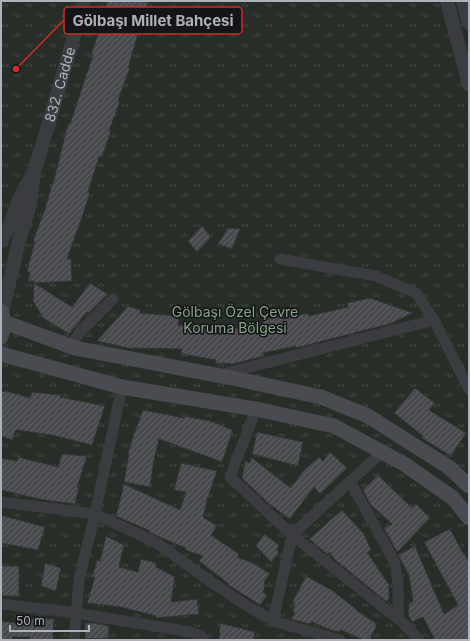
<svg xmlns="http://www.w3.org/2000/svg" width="470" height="641" font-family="Inter,sans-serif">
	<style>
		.grass { fill: url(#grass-tufts) }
		.building { fill: url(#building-hatch); stroke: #343437 }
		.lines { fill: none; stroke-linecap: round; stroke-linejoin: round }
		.minor { stroke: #3b3c40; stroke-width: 11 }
		.tertiary { stroke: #3b3c40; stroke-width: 14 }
		.secondary { stroke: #494b50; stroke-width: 15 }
		.labels { text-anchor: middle; stroke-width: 3; stroke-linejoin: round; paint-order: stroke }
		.street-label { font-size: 14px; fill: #adb1ba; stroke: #151517 }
		.park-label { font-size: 14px; fill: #86a388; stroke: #151517 }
		.leader { fill: none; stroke: #d62828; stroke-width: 1.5 }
		.callout-dot { fill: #d62828; stroke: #151517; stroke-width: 1.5 }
		.callout { fill: #151517; stroke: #d62828; stroke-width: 1.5 }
		.callout-label { font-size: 15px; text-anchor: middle; font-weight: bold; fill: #adb1ba }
	</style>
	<defs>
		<pattern id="grass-tufts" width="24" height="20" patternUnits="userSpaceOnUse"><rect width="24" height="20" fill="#262e27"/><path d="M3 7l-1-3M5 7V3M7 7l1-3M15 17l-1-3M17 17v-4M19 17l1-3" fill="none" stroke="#434a44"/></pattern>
		<pattern id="building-hatch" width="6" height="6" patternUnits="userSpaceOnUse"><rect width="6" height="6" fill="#494a4e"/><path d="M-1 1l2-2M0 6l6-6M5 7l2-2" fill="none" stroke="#616265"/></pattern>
	</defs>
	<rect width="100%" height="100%" fill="#1a1a1c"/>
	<!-- grass -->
	<rect class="grass" x="1" y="1" width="468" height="639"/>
	<!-- building -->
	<g class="building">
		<polygon points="107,1 142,1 148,2 135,33 138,34 128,68 130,68 118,100 120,101 109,131 111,131 102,157 99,157 88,192 90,193 82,217 67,259 71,259 72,281 34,283 34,281 28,281 30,273 27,271 35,241 33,241 45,209 52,184 53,184 68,124 70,124 93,55 91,55 102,22"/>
		<polygon points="202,226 211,237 197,252 188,241"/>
		<polygon points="228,228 240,229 232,249 218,244"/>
		<polygon points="34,283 72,307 90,283 108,294 89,313 87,312 69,334 43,318 33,301"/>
		<polygon points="370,298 413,313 389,324 296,348 296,346 263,353 264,356 233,364 215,363 216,360 181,354 182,349 132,348 132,349 97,341 128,306 140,310 140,313 179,316 178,325 223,331 225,326 232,329 263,323 263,320 282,316 283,319 308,313 309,316 348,307 347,303"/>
		<polygon points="415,388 435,403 429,410 466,433 451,456 422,438 423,436 394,413"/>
		<polygon points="6,391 30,398 32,392 61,395 60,397 105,406 92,445 52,435 16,430 12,440 1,436 1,392"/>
		<polygon points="143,410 184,418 184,416 210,421 233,430 222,462 159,439 154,460 150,487 124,482 129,453 128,453 134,434"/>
		<polygon points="257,432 303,442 298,466 252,454"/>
		<polygon points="330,452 347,468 320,494 314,487 290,519 268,503 242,478 245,461 250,463 251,457 291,488 303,471 319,457 323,461"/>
		<polygon points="62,454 87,456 77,488 79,488 75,504 44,500 1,490 1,458 17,461 18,457 58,467"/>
		<polygon points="181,463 217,471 206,503 207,503 203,517 217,526 211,535 239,554 237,557 255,564 270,574 264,582 265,586 263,592 267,596 260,605 230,586 228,585 229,584 199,561 203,556 185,550 186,548 162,538 149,532 150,531 116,516 124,484 180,510 186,492 174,490"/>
		<polygon points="378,475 412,508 416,504 430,518 397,552 384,528 392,524 370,504 363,490"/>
		<polygon points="342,510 364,534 371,550 367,552 389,585 389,599 387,602 334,559 330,552 327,554 309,539"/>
		<polygon points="1,515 45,527 38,550 1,543"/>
		<polygon points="450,529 463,553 464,553 469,563 469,640 435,640 423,617 412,622 408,615 409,604 413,601 409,575 398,555 415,546 444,614 458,605 424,542"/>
		<polygon points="264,534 279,545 277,550 279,553 271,562 256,546"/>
		<polygon points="106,536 124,545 119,567 138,572 141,559 156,563 156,567 175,577 171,602 197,599 199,614 156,618 156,616 121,607 87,603 95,577 92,577 97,560 100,561"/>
		<polygon points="45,563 61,568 56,591 41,586"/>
		<rect x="1" y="566" width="18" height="30"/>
		<polygon points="306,576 333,591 357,610 356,610 377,624 370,640 364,640 341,630 339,632 331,630 312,622 309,624 291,619 295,613 293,610 295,605 293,601"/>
		<polygon points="24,618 54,619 53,640 29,640 30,637 12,637 12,640 1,640 1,621 24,624"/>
		<polygon points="85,623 95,623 109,626 108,638 85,639"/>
		<polygon points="220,623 255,632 254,640 219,640"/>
	</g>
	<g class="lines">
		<!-- minor -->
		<g class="minor">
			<polyline points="280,259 376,276 416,293 434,320"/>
			<polyline points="71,346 80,332 113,299"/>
			<polyline points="219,375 434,320 469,389"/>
			<polyline points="256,409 230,477 292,535 403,623 419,640"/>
			<polyline points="350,481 388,550 395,564 398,583 398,603 399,620"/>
			<polyline points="1,502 95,514 157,543 204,577 244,604 273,621 340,640"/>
			<polyline points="1,604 76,613 191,632 201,636 204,640"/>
			<polyline points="273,621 292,535 382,452"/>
			<polyline points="74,640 79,579 95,514 122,387"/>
		</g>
		<!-- tertiary -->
		<g class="tertiary">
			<polyline points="447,1 469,85"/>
			<polyline points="463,1 469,23"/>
			<path id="s1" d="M 1,241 L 11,223 L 18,202 L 35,169 L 48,126 L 84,1"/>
			<polyline points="2,313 20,237 30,205 33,179"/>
		</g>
		<!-- secondary -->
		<g class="secondary">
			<path d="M 1,311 C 4,319 4,328 1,337"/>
			<polyline points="4,322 75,348 242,380 321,397 368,416 450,468 469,486"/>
			<polyline points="1,354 122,387 256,409 334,426 404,464 453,498 469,518"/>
		</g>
	</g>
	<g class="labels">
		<!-- street labels -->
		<g class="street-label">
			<text dy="5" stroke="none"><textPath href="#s1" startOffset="168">832. Cadde</textPath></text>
		</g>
		<!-- park labels -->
		<g class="park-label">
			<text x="235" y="317">Gölbaşı Özel Çevre<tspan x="235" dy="16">Koruma Bölgesi</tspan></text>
		</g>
	</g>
	<!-- callouts -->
	<path class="leader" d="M16 69L64 20"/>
	<circle class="callout-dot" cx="16" cy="69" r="4"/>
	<rect class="callout" x="64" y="7" width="178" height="27" rx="4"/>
	<g class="callout-label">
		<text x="153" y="26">Gölbaşı Millet Bahçesi</text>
	</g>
	<!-- border -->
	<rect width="470" height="641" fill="none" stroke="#adb1ba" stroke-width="4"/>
	<!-- scale -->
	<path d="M10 625v6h79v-6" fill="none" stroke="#adb1ba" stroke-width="2"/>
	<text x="16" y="625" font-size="12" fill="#adb1ba" stroke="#151517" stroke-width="3" paint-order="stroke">50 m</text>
</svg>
